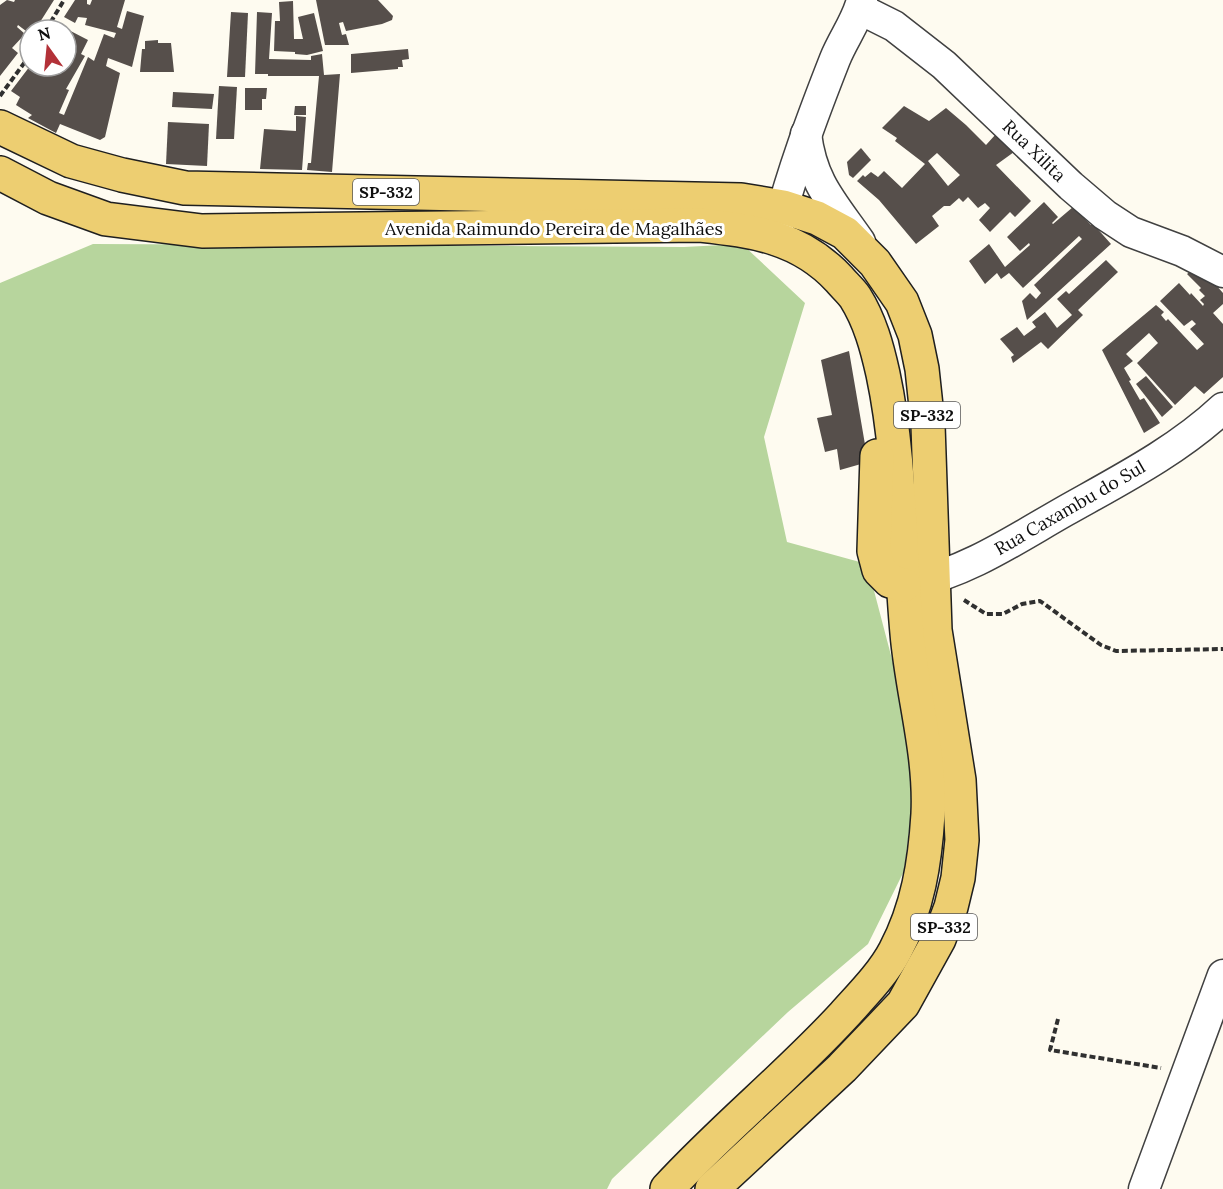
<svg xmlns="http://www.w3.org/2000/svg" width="1223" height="1189" font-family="Lora,serif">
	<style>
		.forest { fill: #b7d59d }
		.building { fill: #564f4b; fill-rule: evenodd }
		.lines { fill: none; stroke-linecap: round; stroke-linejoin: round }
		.minor-casing { stroke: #414141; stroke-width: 33 }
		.primary-casing { stroke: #1f1f1f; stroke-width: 36 }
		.path { stroke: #303030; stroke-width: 4; stroke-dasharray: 6 3; stroke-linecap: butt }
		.minor { stroke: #fff; stroke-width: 30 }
		.primary { stroke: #edce71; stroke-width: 33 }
		.labels { text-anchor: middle; stroke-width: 6; stroke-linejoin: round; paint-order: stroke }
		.shield { fill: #fff; stroke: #565656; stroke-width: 1.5 }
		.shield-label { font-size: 16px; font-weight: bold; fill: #0e0e0e }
		.street-label { font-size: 18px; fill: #0e0e0e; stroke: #fff }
	</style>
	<rect width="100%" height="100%" fill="#fefbf0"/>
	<!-- forest -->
	<polygon class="forest" points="93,244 684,247 742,244 805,303 764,437 787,542 867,564 909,724 913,798 904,871 868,944 788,1012 612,1179 607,1189 0,1189 0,283"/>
	<!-- building -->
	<g class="building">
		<polygon points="7,0 14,2 15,0 54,0 35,30 30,30 30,34 18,25 17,27 25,34 12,48 18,53 0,76 0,5"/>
		<polygon points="75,0 87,0 87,4 90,5 92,0 125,0 117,27 122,29 127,11 144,16 132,67 108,58 106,66 120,73 105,137 100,140 60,124 56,133 28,118 32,115 16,105 20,97 11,91 30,66 66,66 66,30 56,30 59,25 88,40 81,54 85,56 66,89 69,90 59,113 64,115 88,57 94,61 104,34 114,38 116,33 85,25 87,18 78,17 75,23 64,17"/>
		<polygon points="316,0 378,0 393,16 392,20 382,24 346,31 343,22 339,23 342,35 346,34 349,45 325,45"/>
		<polygon points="293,1 294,39 303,39 298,17 314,13 323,51 307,55 295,54 295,52 274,51 275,21 280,21 279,2"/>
		<polygon points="231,12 248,13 245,77 227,77"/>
		<polygon points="257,12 272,13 269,59 311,60 311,56 322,54 324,75 340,74 332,172 307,170 308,163 311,163 319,76 268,76 268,74 255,74"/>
		<polygon points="158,40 158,43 171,43 174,72 140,72 142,49 145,49 145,41"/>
		<polygon points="408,49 409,59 402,60 403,67 398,67 398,69 351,73 351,54"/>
		<polygon points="219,86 237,87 234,139 216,139"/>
		<polygon points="245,88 267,88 266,99 262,99 262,110 245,110"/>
		<polygon points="173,92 214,94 212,109 172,107"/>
		<polygon points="295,106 306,106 306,115 294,115"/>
		<path d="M 904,106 L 929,121 L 946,108 L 966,125 L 986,145 L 996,134 L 1014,152 L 996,165 L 1031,201 L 1015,217 L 1010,212 L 990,232 L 979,220 L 990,208 L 985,203 L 978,208 L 968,197 L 963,202 L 959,198 L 950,206 L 944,206 L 932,216 L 939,226 L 916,244 L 879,200 L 857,181 L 863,175 L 865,177 L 871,172 L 878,177 L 884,171 L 902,188 L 925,164 L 895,141 L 897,138 L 882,128 ZM 937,153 L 960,175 L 948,186 L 928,161 Z"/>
		<polygon points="296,116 306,117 302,170 260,169 264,129 296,131"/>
		<polygon points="168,122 209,124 207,166 166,164"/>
		<polygon points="861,148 871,160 853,178 849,175 847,162"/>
		<polygon points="1044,202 1058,217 1052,223 1053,224 1073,207 1091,225 1092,224 1095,226 1111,244 1027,320 1022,301 1030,293 1036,299 1041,293 1034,285 1082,239 1079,236 1023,288 1009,273 1001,279 997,273 985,284 969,261 989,244 1005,267 1030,245 1029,243 1020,251 1007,237"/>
		<polygon points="1106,260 1118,272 1078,310 1083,315 1048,349 1041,342 1013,363 1011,357 1014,355 1000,339 1017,327 1024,336 1036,327 1032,322 1045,312 1057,328 1072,315 1057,299 1066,291 1069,294"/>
		<polygon points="1198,265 1223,293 1223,304 1213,313 1223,324 1223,377 1204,394 1195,386 1175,405 1137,363 1158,343 1149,333 1126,354 1133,361 1124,368 1131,380 1129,381 1140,400 1144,398 1160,423 1144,433 1102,350 1156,305 1164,312 1161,315 1166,321 1168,319 1197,350 1204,344 1190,329 1196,324 1192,320 1184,326 1160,301 1179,283 1190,295 1191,293 1203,306 1204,304 1200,300 1205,296 1199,290 1201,288 1187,274"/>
		<polygon points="849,351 868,462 840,470 837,449 825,452 817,418 832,415 821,360"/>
		<polygon points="1146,376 1173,407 1162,417 1136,384"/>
	</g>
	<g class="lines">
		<!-- minor casing -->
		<g class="minor-casing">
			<g id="minor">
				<polyline points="860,9 894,26 944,65 1071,186 1105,215 1131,232 1182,251 1223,272"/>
				<path d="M 806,134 C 812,183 833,203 860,242"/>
				<path d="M 777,230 C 792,171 813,115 835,59 C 843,39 857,21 862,0"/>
				<path d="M 911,584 C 969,571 1014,540 1065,511 C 1120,480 1177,451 1223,408"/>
				<polyline points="1144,1189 1223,975"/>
			</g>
		</g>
		<!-- primary casing -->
		<g class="primary-casing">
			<g id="primary">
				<polyline points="0,127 71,161 122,175 185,188 741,200 783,207 817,218 845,233 875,263 902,302 915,335 922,369 928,425 935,630 959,780 962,840 958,878 951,907 939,939 903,1004 842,1068 712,1189"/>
				<path d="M 0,173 L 48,198 L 106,219 L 202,231 L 700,225 C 754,231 800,237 839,279 C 844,285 850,290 855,297 C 870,321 877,347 883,374 C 901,459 899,546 907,633 C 912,693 931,753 928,814 C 925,862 918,908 895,951 C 883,974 861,996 844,1015 C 788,1076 723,1128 667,1189"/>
				<polyline points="877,456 874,551 879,570 890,581 904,585"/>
			</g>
		</g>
		<!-- path -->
		<g class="path">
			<polyline points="46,30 64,0"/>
			<polyline points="0,96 30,55"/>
			<polyline points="964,600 986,614 1003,614 1022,604 1040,601 1101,645 1116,651 1223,649"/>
			<polyline points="1058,1019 1050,1050 1161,1068"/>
		</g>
		<!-- minor -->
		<use href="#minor" class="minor"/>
		<!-- primary -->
		<use href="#primary" class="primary"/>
	</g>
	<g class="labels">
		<!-- shield labels -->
		<g class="shield">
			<rect x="353" y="179" width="66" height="26" rx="4.5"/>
			<rect x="894" y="402" width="66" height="26" rx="4.5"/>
			<rect x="911" y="914" width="66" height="26" rx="4.5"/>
		</g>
		<g class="shield-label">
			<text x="386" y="198">SP-332</text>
			<text x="927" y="421">SP-332</text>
			<text x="944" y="933">SP-332</text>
		</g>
		<!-- street labels -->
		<g class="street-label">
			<text transform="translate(1034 151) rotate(44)" y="6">Rua Xilita</text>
			<text x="554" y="235">Avenida Raimundo Pereira de Magalhães</text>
			<text transform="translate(1070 508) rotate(-30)" y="6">Rua Caxambu do Sul</text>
		</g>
	</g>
	<!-- north arrow -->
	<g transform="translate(48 48) rotate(345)"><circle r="28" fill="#ffffff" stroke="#9f9f9f" stroke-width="1.5"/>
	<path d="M0-4.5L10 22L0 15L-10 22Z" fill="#b33138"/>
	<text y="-9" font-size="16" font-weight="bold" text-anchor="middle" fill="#0e0e0e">N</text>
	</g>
</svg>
